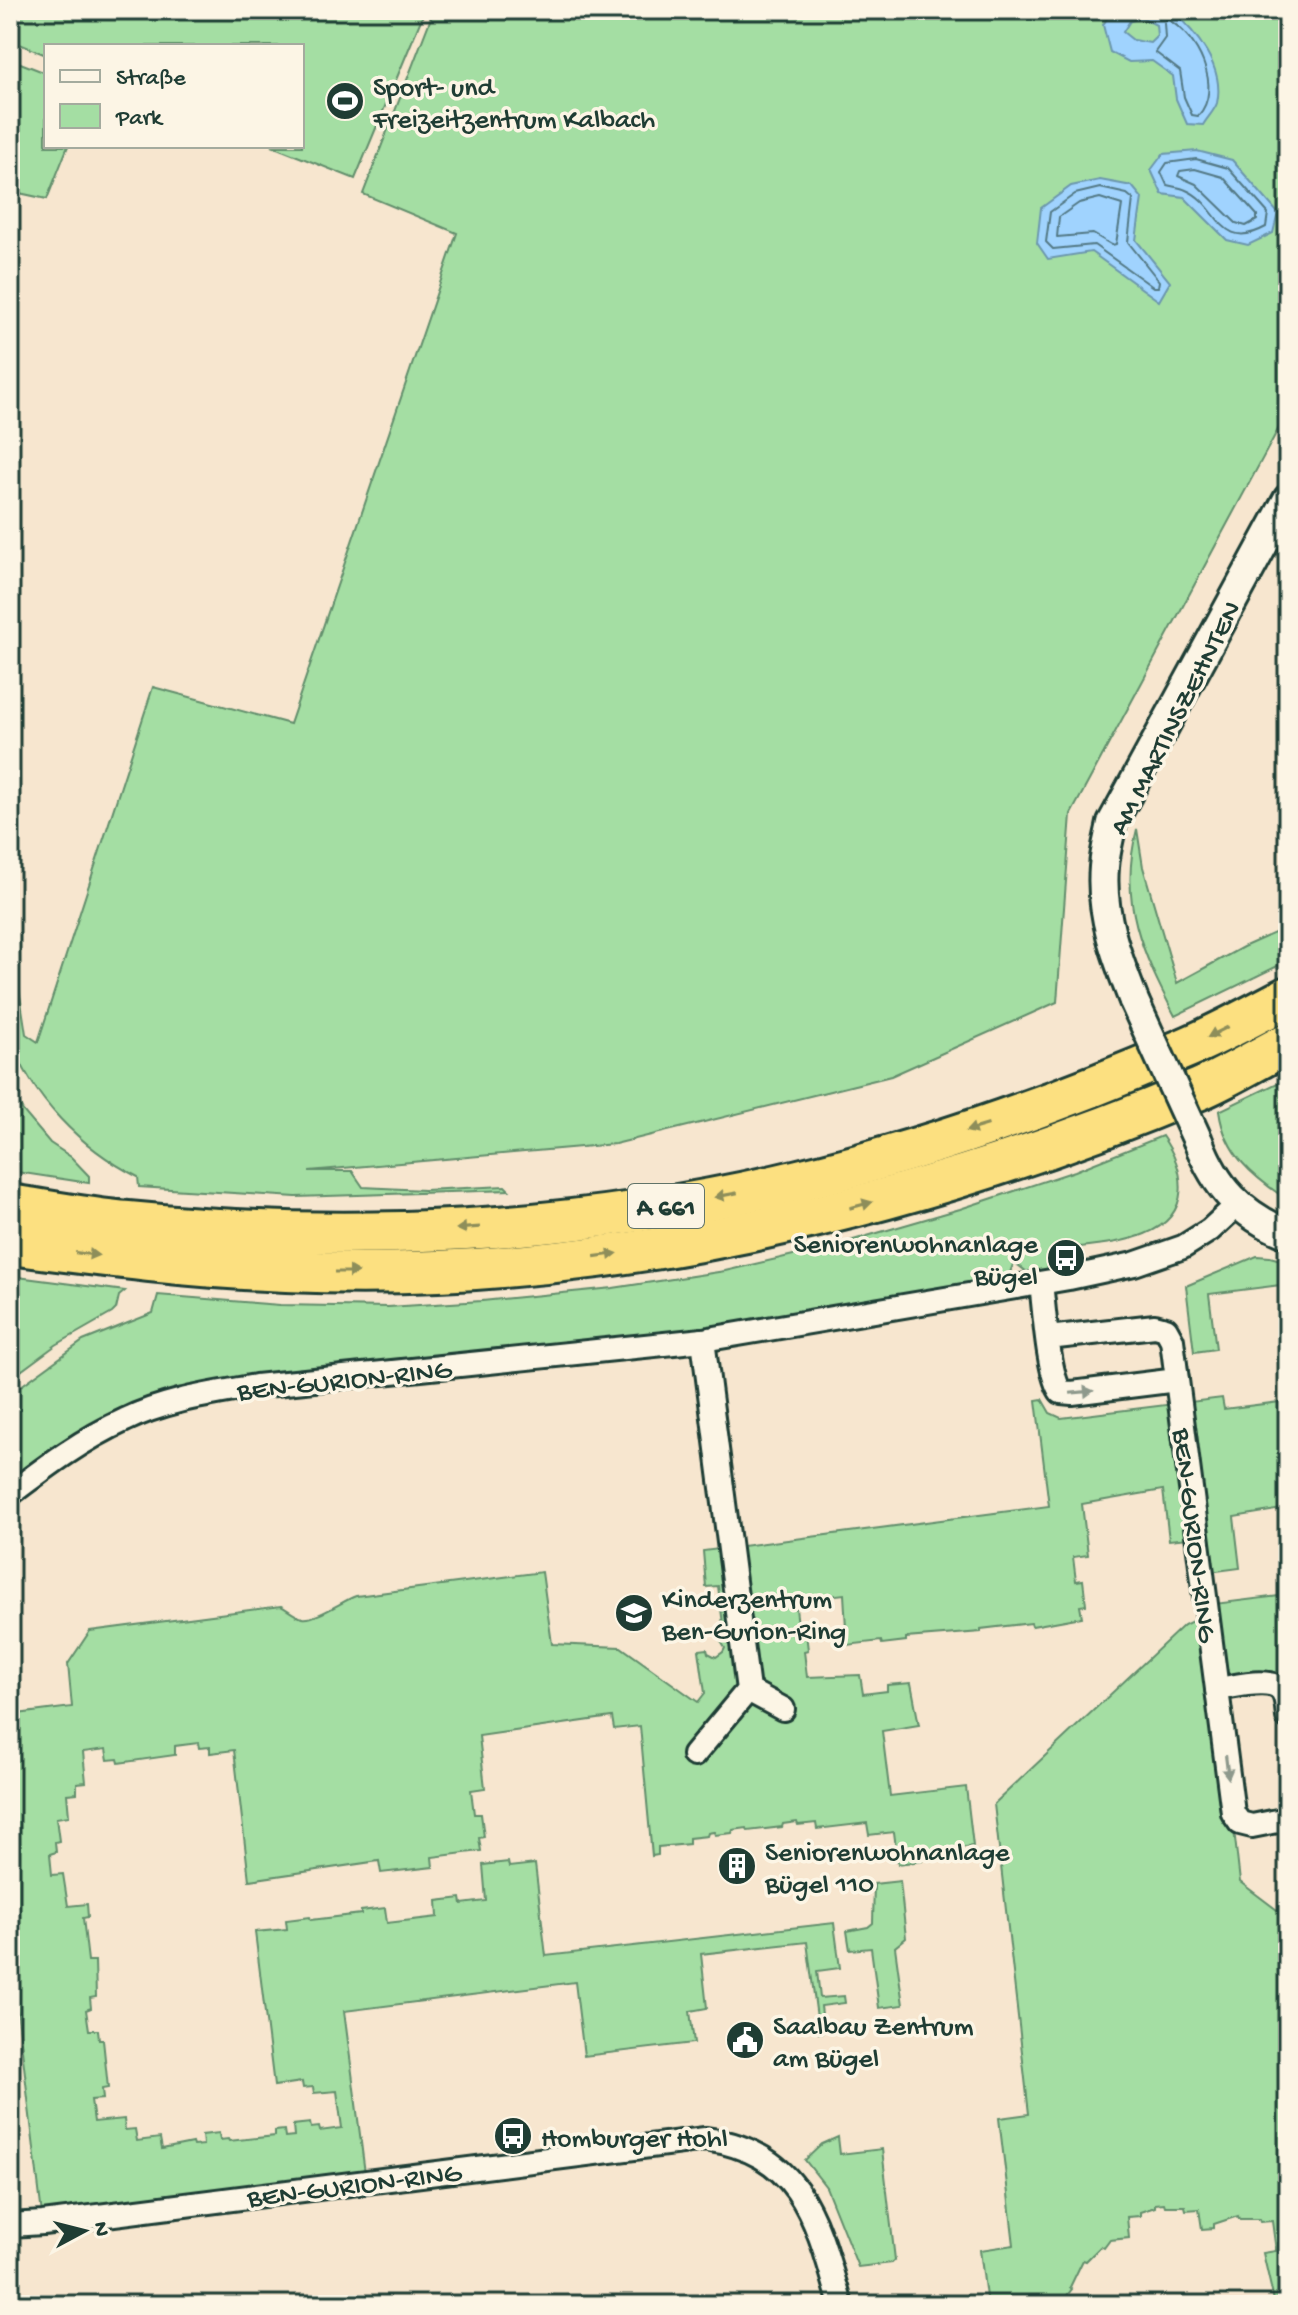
<svg xmlns="http://www.w3.org/2000/svg" width="1298" height="2315" font-family="'Gochi Hand',sans-serif">
	<style>
		.green { fill: #a4dea3; stroke: #628e6c; stroke-width: 2 }
		.water { fill: #a0d3fe; stroke: #6c97ad; stroke-width: 2; fill-rule: evenodd }
		.lines { fill: none; stroke-linecap: round; stroke-linejoin: round }
		.shore { stroke: #537985; stroke-width: 2 }
		.minor-casing { stroke: #1f3d34; stroke-width: 28 }
		.tertiary-casing { stroke: #1f3d34; stroke-width: 34 }
		.motorway-casing { stroke: #1f3d34; stroke-width: 46 }
		.minor { stroke: #fcf5e5; stroke-width: 22 }
		.tertiary { stroke: #fcf5e5; stroke-width: 28 }
		.motorway { stroke: #fce080; stroke-width: 40 }
		.tertiary-bridge-casing { stroke: #1f3d34; stroke-width: 34; stroke-linecap: butt }
		.tertiary-bridge { stroke: #fcf5e5; stroke-width: 28 }
		.oneway { fill: #8e8e5a }
		.oneway2 { fill: #8e998c }
		.labels { text-anchor: middle; stroke-width: 7; stroke-linejoin: round; paint-order: stroke }
		.shield { fill: #fcf5e5; stroke: #617469; stroke-width: 2 }
		.shield-label { font-size: 26px; font-weight: bold; fill: #1f3d34 }
		.poi-label { font-size: 28px; fill: #1f3d34; stroke: #fcf5e5; text-anchor: start }
		.street-label { font-size: 28px; fill: #1f3d34; stroke: #fcf5e5 }
	</style>
	<rect width="100%" height="100%" fill="#f7e6cf"/>
	<filter id="ink" filterUnits="userSpaceOnUse"><feTurbulence type="fractalNoise" baseFrequency=".0125" numOctaves="2"/><feDisplacementMap in="SourceGraphic" scale="16" xChannelSelector="R" yChannelSelector="G"/><feConvolveMatrix kernelMatrix="1 2 1 2 8 2 1 2 1" color-interpolation-filters="sRGB"/></filter>
	<g filter="url(#ink)">
		<!-- green -->
		<g class="green">
			<polygon points="10,10 425,10 355,179 272,146 302,146 302,46 46,46 46,55 10,40"/>
			<path d="M 434,10 L 1288,10 L 1288,411 L 1071,814 L 1057,1002 L 891,1076 L 615,1144 L 309,1171 L 352,1171 L 363,1187 L 424,1190 L 505,1186 L 509,1190 L 296,1197 L 139,1187 L 138,1177 C 81,1148 31,1098 10,1037 L 10,893 L 16,969 L 26,1034 L 38,1042 L 153,687 L 290,724 L 457,233 L 363,194 Z"/>
			<polygon points="10,59 46,73 46,146 68,146 47,199 19,193 10,213"/>
			<polygon points="10,619 17,648 10,847"/>
			<path d="M 1137,829 L 1143,867 L 1177,983 L 1243,947 L 1288,927 L 1288,961 L 1175,1016 C 1142,952 1118,902 1137,829 Z"/>
			<path d="M 1288,1078 L 1288,1200 C 1253,1177 1225,1154 1219,1111 Z"/>
			<polygon points="10,1087 23,1111 50,1143 71,1157 89,1176 89,1183 10,1171"/>
			<path d="M 1162,1136 C 1186,1170 1193,1215 1145,1234 C 1121,1244 1091,1245 1065,1249 L 1041,1283 L 1014,1262 L 1004,1289 L 184,1399 L 10,1494 L 10,1394 L 83,1341 L 153,1313 L 158,1295 L 280,1305 L 388,1307 L 482,1301 L 613,1288 L 725,1271 L 836,1245 L 960,1209 L 1075,1171 Z"/>
			<polygon points="1257,1256 1270,1257 1288,1262 1288,1284 1209,1294 1216,1349 1194,1352 1186,1286"/>
			<polygon points="10,1276 125,1291 119,1296 116,1309 112,1313 56,1345 10,1379"/>
			<path d="M 1222,1398 L 1224,1409 L 1288,1401 L 1288,1508 L 1234,1517 L 1240,1568 L 1202,1573 L 1198,1537 L 1169,1540 L 1163,1490 L 1082,1504 L 1088,1555 L 1073,1557 L 1076,1581 L 1083,1580 L 1086,1605 L 1080,1606 L 1082,1617 L 1032,1626 L 1031,1623 L 981,1629 L 981,1632 L 906,1638 L 906,1641 L 882,1644 L 881,1641 L 847,1645 L 844,1594 L 795,1600 L 798,1625 L 805,1625 L 808,1650 L 804,1651 L 807,1677 L 860,1675 L 863,1694 L 887,1691 L 887,1685 L 911,1683 L 919,1725 L 882,1731 L 890,1796 L 966,1787 L 973,1846 L 922,1853 L 922,1861 L 898,1864 L 894,1832 L 869,1835 L 867,1823 L 817,1829 L 816,1823 L 798,1825 L 797,1822 L 783,1824 L 782,1827 L 748,1831 L 747,1828 L 733,1830 L 732,1833 L 715,1835 L 714,1832 L 708,1833 L 707,1836 L 689,1838 L 689,1844 L 658,1847 L 658,1855 L 652,1856 L 640,1726 L 614,1729 L 612,1717 L 479,1736 L 485,1788 L 471,1790 L 474,1814 L 481,1814 L 484,1837 L 479,1838 L 481,1851 L 432,1857 L 433,1867 L 381,1873 L 379,1861 L 249,1880 L 234,1750 L 210,1753 L 210,1747 L 199,1748 L 198,1743 L 175,1746 L 175,1755 L 119,1763 L 118,1759 L 108,1760 L 106,1749 L 83,1752 L 86,1782 L 77,1783 L 77,1793 L 67,1794 L 69,1816 L 56,1818 L 59,1841 L 55,1842 L 56,1852 L 50,1854 L 52,1875 L 63,1874 L 68,1906 L 87,1904 L 88,1917 L 83,1918 L 88,1961 L 95,1961 L 96,1997 L 90,1998 L 91,2008 L 86,2010 L 89,2030 L 98,2030 L 99,2040 L 103,2040 L 108,2088 L 102,2089 L 103,2099 L 91,2100 L 94,2122 L 124,2119 L 125,2130 L 135,2129 L 137,2141 L 160,2138 L 162,2149 L 192,2143 L 193,2146 L 203,2145 L 202,2135 L 219,2133 L 220,2140 L 228,2139 L 229,2141 L 275,2136 L 275,2131 L 284,2130 L 285,2137 L 294,2136 L 293,2125 L 310,2123 L 311,2128 L 319,2127 L 320,2131 L 342,2128 L 337,2091 L 314,2093 L 313,2087 L 303,2088 L 302,2082 L 274,2086 L 255,1932 L 287,1929 L 286,1920 L 310,1917 L 311,1920 L 361,1914 L 361,1911 L 385,1908 L 387,1923 L 438,1917 L 437,1901 L 461,1898 L 462,1904 L 486,1901 L 483,1865 L 508,1862 L 509,1867 L 535,1864 L 546,1956 L 834,1923 L 840,1968 L 817,1971 L 820,1998 L 844,1996 L 845,2003 L 821,2006 L 824,2032 L 819,2033 L 807,1942 L 701,1954 L 707,2008 L 690,2011 L 694,2043 L 584,2056 L 575,1982 L 344,2011 L 366,2181 L 43,2223 L 10,1950 L 10,1715 L 72,1707 L 68,1664 L 90,1631 L 281,1606 C 287,1609 296,1617 303,1618 C 314,1621 344,1600 356,1596 L 542,1572 L 552,1644 L 621,1647 L 698,1702 L 705,1693 L 699,1650 L 707,1649 L 708,1653 L 716,1657 L 723,1652 L 725,1648 L 720,1640 L 725,1639 L 718,1586 L 706,1587 L 703,1551 L 1049,1506 L 1036,1400 L 1042,1399 L 1050,1413 L 1061,1418 Z"/>
			<polygon points="1288,1595 1288,1694 1218,1689 1240,1882 1281,1913 1288,1906 1288,2305 1275,2305 1263,2253 1276,2251 1272,2221 1260,2222 1259,2219 1239,2219 1238,2216 1214,2224 1214,2228 1202,2229 1199,2209 1186,2210 1185,2206 1165,2206 1164,2203 1155,2204 1155,2207 1140,2212 1140,2216 1127,2217 1129,2238 1110,2240 1104,2248 1101,2246 1086,2261 1083,2260 1070,2287 1072,2289 1065,2298 1074,2305 987,2305 980,2250 1014,2245 999,2118 1029,2114 994,1804 1184,1625 1207,1614 1206,1605"/>
			<polygon points="900,1881 906,1938 895,1947 903,2005 879,2008 871,1948 850,1950 847,1931 868,1927 873,1923 874,1884"/>
			<polygon points="838,2137 840,2154 882,2149 895,2260 892,2263 858,2267 826,2187 805,2160 822,2144"/>
		</g>
		<!-- water -->
		<g class="water">
			<path d="M 1112,10 L 1171,10 C 1196,32 1225,67 1217,103 C 1215,110 1207,118 1203,125 L 1187,124 L 1176,99 L 1173,76 L 1152,61 L 1129,62 L 1110,52 L 1103,25 ZM 1143,18 L 1156,25 L 1157,36 L 1150,43 L 1133,40 L 1123,32 L 1130,21 Z"/>
			<polygon points="1197,151 1232,160 1278,213 1273,233 1248,245 1227,240 1184,197 1162,194 1151,170 1163,154"/>
			<polygon points="1100,180 1132,186 1142,198 1136,240 1170,282 1159,301 1091,252 1048,259 1037,243 1041,208 1071,186"/>
		</g>
		<g class="lines">
			<!-- shore -->
			<g class="shore">
				<path d="M 1167,19 C 1197,35 1224,88 1198,116 L 1192,115 L 1184,97 L 1180,71 L 1155,52 L 1165,38 L 1164,23 Z"/>
				<path d="M 1196,159 L 1228,168 L 1268,213 L 1266,227 C 1218,253 1220,204 1186,190 C 1180,187 1173,187 1167,185 L 1161,172 L 1167,163 Z"/>
				<polygon points="1195,169 1223,177 1257,215 1257,220 1246,226 1236,223 1196,184 1178,176 1180,171"/>
				<polygon points="1100,188 1127,194 1133,199 1128,242 1159,281 1158,287 1153,287 1094,245 1053,249 1046,242 1050,212 1075,194"/>
				<polygon points="1100,198 1122,205 1116,244 1112,245 1093,234 1057,237 1059,217 1079,203"/>
			</g>
			<!-- minor casing -->
			<g class="minor-casing">
				<g id="minor">
					<path d="M 1041,1283 C 1044,1306 1048,1376 1061,1392 L 1072,1393 L 1177,1380 L 1172,1340 L 1166,1329 L 1155,1326 L 1048,1338"/>
					<polyline points="1177,1380 1233,1813 1240,1823 1252,1826 1288,1819"/>
					<path d="M 10,1494 C 47,1466 83,1439 125,1420 C 166,1400 212,1394 256,1386 L 703,1340 L 1069,1278 L 1134,1264 L 1183,1247 L 1210,1230 L 1238,1204"/>
					<path d="M 1217,1689 C 1234,1687 1271,1676 1282,1691 C 1287,1698 1287,1709 1288,1717"/>
					<polyline points="748,1690 783,1709"/>
					<polyline points="694,1755 748,1690 703,1340"/>
					<path d="M 10,2225 L 43,2223 L 705,2139 C 803,2152 817,2222 841,2305"/>
				</g>
			</g>
			<!-- tertiary casing -->
			<g class="tertiary-casing">
				<g id="tertiary">
					<path d="M 1134,1001 C 1117,958 1100,914 1104,867 C 1105,852 1109,838 1112,823 L 1288,499"/>
					<path d="M 1198,1141 C 1216,1188 1241,1215 1288,1234"/>
				</g>
			</g>
			<!-- motorway casing -->
			<g class="motorway-casing">
				<g id="motorway">
					<path d="M 10,1205 C 49,1211 89,1219 128,1222 C 351,1244 581,1233 799,1180 C 930,1149 1058,1103 1181,1050 C 1218,1035 1253,1015 1288,997"/>
					<path d="M 10,1244 C 102,1256 194,1268 286,1271 C 600,1285 912,1210 1200,1089 C 1230,1076 1259,1058 1288,1043"/>
				</g>
			</g>
			<!-- minor -->
			<use href="#minor" class="minor"/>
			<!-- tertiary -->
			<use href="#tertiary" class="tertiary"/>
			<!-- motorway -->
			<use href="#motorway" class="motorway"/>
			<!-- tertiary-bridge casing -->
			<g class="tertiary-bridge-casing">
				<polyline id="tertiary-bridge" points="1134,1001 1198,1141"/>
			</g>
			<!-- tertiary-bridge -->
			<use href="#tertiary-bridge" class="tertiary-bridge"/>
		</g>
		<!-- one-way arrows -->
		<defs><path id="oneway-solid" d="M-6-.8H1V-3.2L6.5 0L1 3.2V.8H-6Z" transform="scale(2)"/></defs>
		<g class="oneway">
			<use href="#oneway-solid" transform="translate(1218 1032) rotate(153)"/>
			<use href="#oneway-solid" transform="translate(977 1128) rotate(163)"/>
			<use href="#oneway-solid" transform="translate(726 1195) rotate(169)"/>
			<use href="#oneway-solid" transform="translate(861 1205) rotate(-15)"/>
			<use href="#oneway-solid" transform="translate(468 1228) rotate(176)"/>
			<use href="#oneway-solid" transform="translate(87 1254) rotate(7)"/>
			<use href="#oneway-solid" transform="translate(606 1255) rotate(-8)"/>
			<use href="#oneway-solid" transform="translate(347 1272)"/>
		</g>
		<g class="oneway2">
			<use href="#oneway-solid" transform="translate(1082 1392) rotate(-6)"/>
			<use href="#oneway-solid" transform="translate(1227 1767) rotate(83)"/>
		</g>
	</g>
	<!-- icons -->
	<defs>
		<g id="stadium-disc" transform="scale(2)"><circle r="9.5" fill="#1f3d34" stroke="#fcf5e5"/><path d="M0-5a6.5 5 0 1 0 0 10a6.5 5 0 1 0 0-10ZM-3.5-1.8h7v3.6h-7Z" fill="#fff"/></g>
		<g id="bus-disc" transform="scale(2)"><circle r="9.5" fill="#1f3d34" stroke="#fcf5e5"/><path d="M-5-6H5V4H4V6H2V4H-2V6H-4V4H-5ZM-3.5-4V0h7V-4ZM-3.5 1.2v1.5H-2V1.2ZM2 1.2v1.5H3.5V1.2Z" fill="#fff"/></g>
		<g id="school-disc" transform="scale(2)"><circle r="9.5" fill="#1f3d34" stroke="#fcf5e5"/><path d="M0-5L7-2L0 1L-7-2ZM-4 1L0 2.5L4 1V4Q0 6-4 4Z" fill="#fff"/></g>
		<g id="building-disc" transform="scale(2)"><circle r="9.5" fill="#1f3d34" stroke="#fcf5e5"/><path d="M-4-6H4V6H1V3H-1V6H-4ZM-2.5-4.3h1.7v1.8h-1.7ZM.8-4.3h1.7v1.8H.8ZM-2.5-1h1.7V.8h-1.7ZM.8-1h1.7V.8H.8Z" fill="#fff"/></g>
		<g id="civic-disc" transform="scale(2)"><circle r="9.5" fill="#1f3d34" stroke="#fcf5e5"/><path d="M-.6-6.5H3V-4.5H.6V-3L4-1V1h2V6H-6V1h2V-1L-.6-3ZM-1.2 2.5V6h2.4V2.5Z" fill="#fff"/></g>
	</defs>
	<g fill-rule="evenodd">
		<use href="#stadium-disc" x="345" y="101"/>
		<use href="#bus-disc" x="1066" y="1258"/>
		<use href="#school-disc" x="634" y="1613"/>
		<use href="#building-disc" x="737" y="1866"/>
		<use href="#civic-disc" x="745" y="2040"/>
		<use href="#bus-disc" x="513" y="2136"/>
	</g>
	<g class="labels">
		<!-- shield labels -->
		<rect class="shield" x="628" y="1184" width="76" height="44" rx="6"/>
		<g class="shield-label">
			<text x="666" y="1215">A 661</text>
		</g>
		<!-- poi labels -->
		<g class="poi-label">
			<text x="373" y="95">Sport- und<tspan x="373" dy="32">Freizeitzentrum Kalbach</tspan></text>
			<text x="1038" y="1252" text-anchor="end">Seniorenwohnanlage<tspan x="1038" dy="32">Bügel</tspan></text>
			<text x="662" y="1607">Kinderzentrum<tspan x="662" dy="32">Ben-Gurion-Ring</tspan></text>
			<text x="765" y="1860">Seniorenwohnanlage<tspan x="765" dy="32">Bügel 110</tspan></text>
			<text x="773" y="2034">Saalbau Zentrum<tspan x="773" dy="32">am Bügel</tspan></text>
			<text x="541" y="2146">Homburger Hohl</text>
		</g>
		<!-- street labels -->
		<g class="street-label">
			<text transform="translate(1173 717) rotate(-63)" y="10">AM MARTINSZEHNTEN</text>
			<text transform="translate(344 1378) rotate(-6)" y="10">BEN-GURION-RING</text>
			<text transform="translate(1197 1535) rotate(83)" y="10">BEN-GURION-RING</text>
			<text transform="translate(354 2183) rotate(-7)" y="10">BEN-GURION-RING</text>
		</g>
	</g>
	<!-- margin -->
	<rect width="1298" height="2315" fill="none" stroke="#fcf5e5" stroke-width="40"/>
	<rect x="20" y="20" width="1258" height="2275" fill="none" stroke="#1f3d34" stroke-width="3" filter="url(#ink)"/>
	<!-- legend -->
	<rect x="44" y="44" width="260" height="104" fill="#fcf5e5" stroke="#a4ab9e" stroke-width="2"/>
	<rect x="60" y="70" width="40" height="12" fill="#fcf5e5" stroke="#a4ab9e" stroke-width="2"/>
	<text x="116" y="84" font-size="24" fill="#1f3d34">Straße</text>
	<rect x="60" y="104" width="40" height="24" fill="#a4dea3" stroke="#a4ab9e" stroke-width="2"/>
	<text x="116" y="124" font-size="24" fill="#1f3d34">Park</text>
	<!-- north arrow -->
	<g transform="translate(84 2231) rotate(83)" stroke="#fcf5e5" stroke-width="6" paint-order="stroke">
	<path d="M0-6L14 30L0 20L-14 30Z" fill="#1f3d34"/>
	<text y="-12" font-size="22" font-weight="bold" text-anchor="middle" fill="#1f3d34">N</text>
	</g>
</svg>
